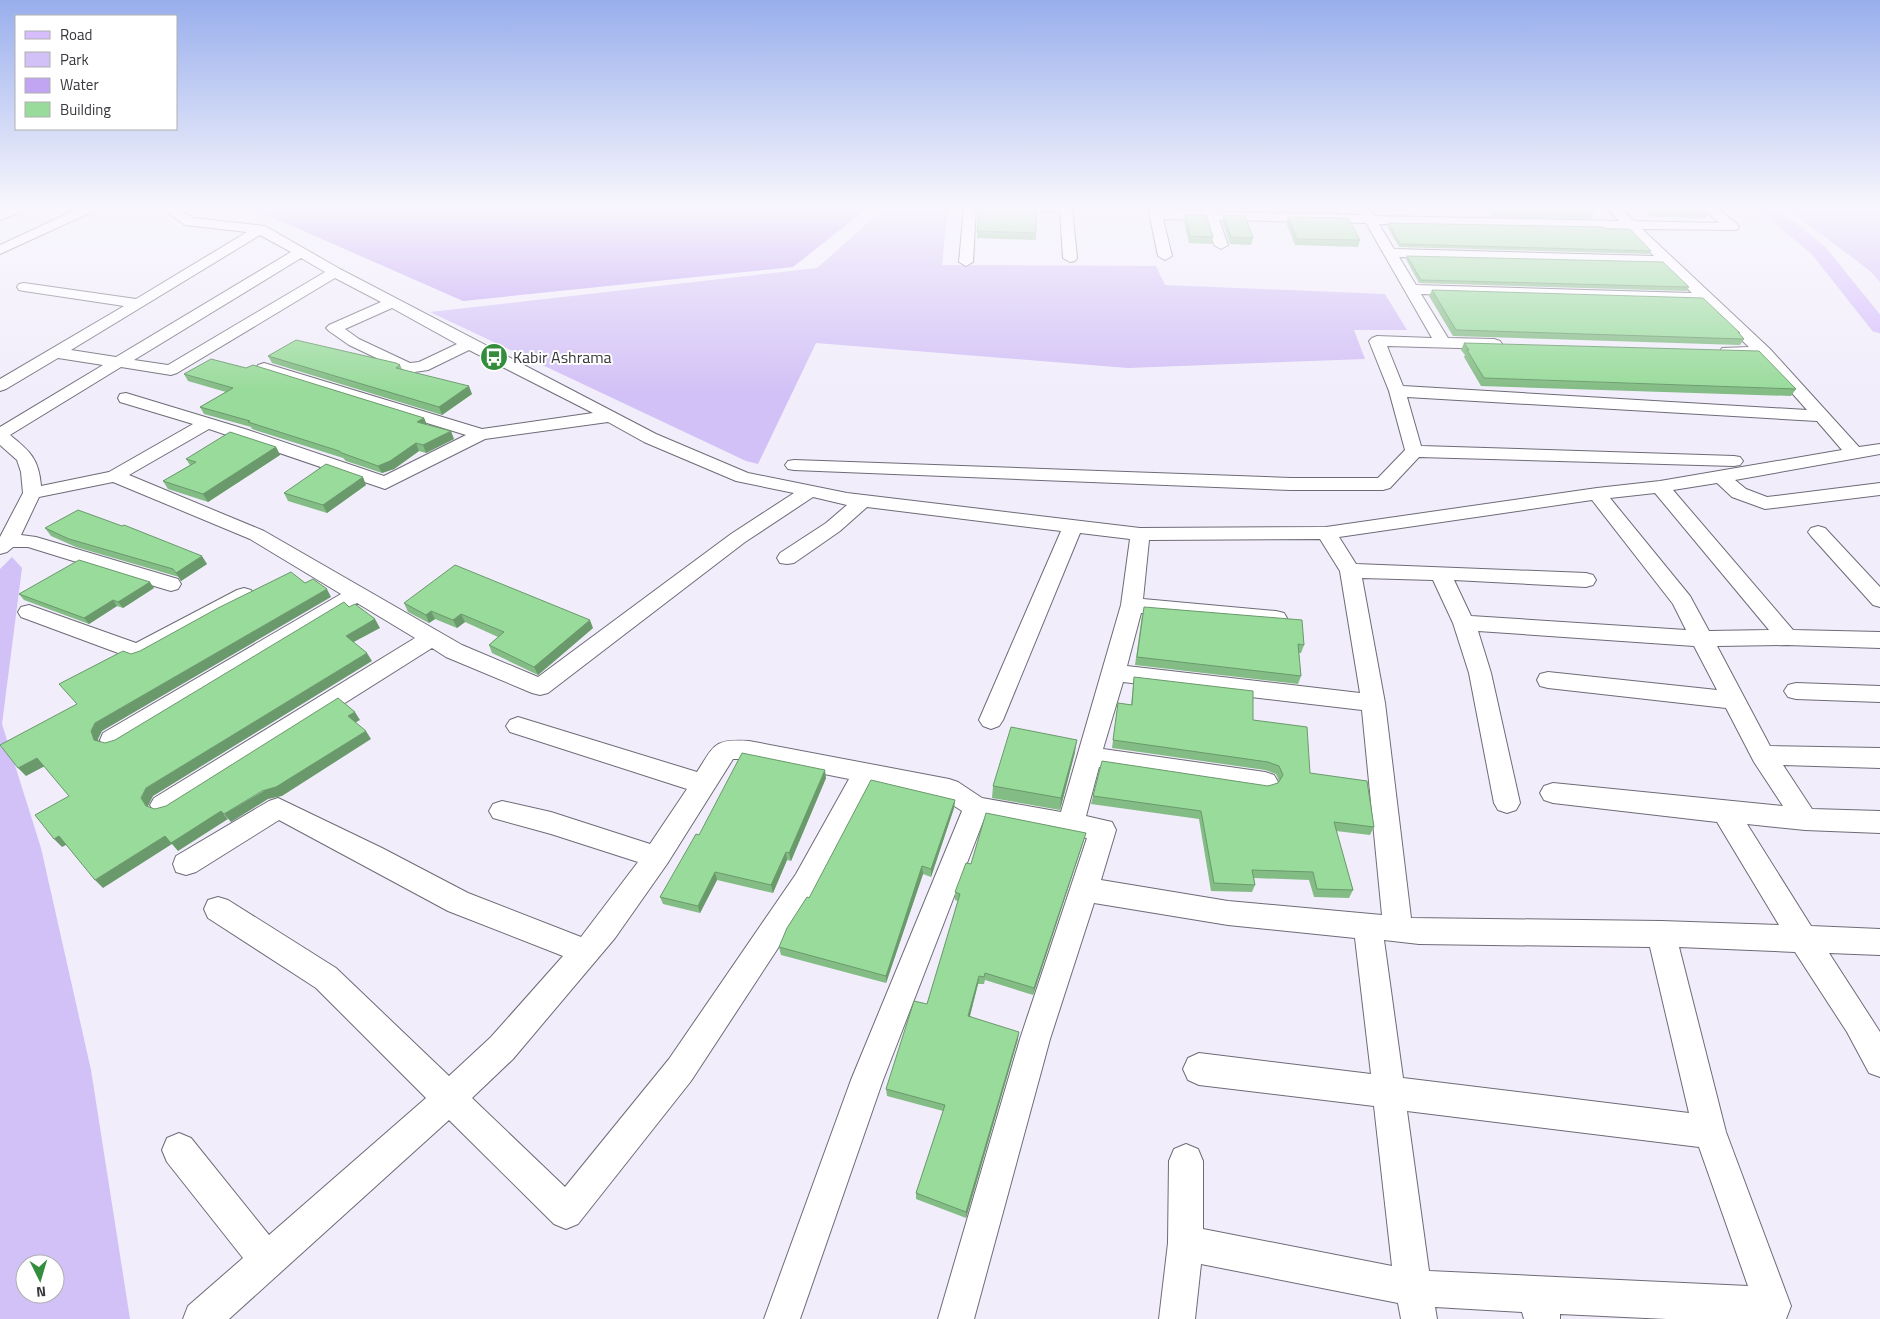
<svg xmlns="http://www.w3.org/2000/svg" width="1880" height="1319" font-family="'Titillium Web',sans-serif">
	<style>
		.green { fill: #d2c1f6; fill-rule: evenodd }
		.water { fill: #c1a5f3 }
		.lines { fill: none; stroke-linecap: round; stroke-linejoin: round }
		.minor-casing { stroke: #6e6b77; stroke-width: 2 }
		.major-casing { stroke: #cfcfd0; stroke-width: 1 }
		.minor { fill: #fff; fill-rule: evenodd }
		.major { fill: #d6befe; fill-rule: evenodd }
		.wall { fill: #83bc84 }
		.shaded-wall { fill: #6a996c }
		.building { fill: #98db9a; stroke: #6a996c }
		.labels { text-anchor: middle; stroke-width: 4; stroke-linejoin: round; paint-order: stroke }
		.far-poi-label { font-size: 16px; fill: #39383d; stroke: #fff; text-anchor: start }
	</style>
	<rect width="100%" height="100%" fill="#f1edfb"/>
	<!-- green -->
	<g class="green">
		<polygon points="886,207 948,207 942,265 1156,266 1165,285 1385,294 1407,330 1354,330 1365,359 1128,368 816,343 758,464 746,461 430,312 817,268"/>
		<polygon points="1785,207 1880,207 1880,282 1869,270"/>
		<path d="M 12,557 L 22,568 L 2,724 L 41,848 L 91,1070 L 130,1319 L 0,1319 L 0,569 ZM 25,1264 L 55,1264 L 55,1294 L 25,1294 Z"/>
	</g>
	<!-- water -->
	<polygon class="water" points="249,207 869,207 793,267 463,301"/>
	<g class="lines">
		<!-- minor casing -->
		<g class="minor-casing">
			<g id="minor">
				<polygon points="11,207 28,207 26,210 0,220 0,211"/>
				<polygon points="82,207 98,207 96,210 0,254 0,245"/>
				<path d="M 160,207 L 175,207 L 193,218 L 265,226 L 340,269 L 656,434 L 748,473 L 847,493 L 1140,528 L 1326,527 L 1597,488 L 1660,481 L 1842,450 L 1817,421 L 1407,397 L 1421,446 L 1734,456 L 1740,457 L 1743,461 L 1740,465 L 1734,466 L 1419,457 L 1390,488 L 1383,490 L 1291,490 L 794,470 L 788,469 L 785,465 L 788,461 L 794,460 L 1291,478 L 1378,478 L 1405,450 L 1389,391 L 1369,341 L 1372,338 L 1377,336 L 1432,338 L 1366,223 L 1219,220 L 1228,245 L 1221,249 L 1214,245 L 1206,220 L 1163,219 L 1172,256 L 1165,260 L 1158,256 L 1148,207 L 1160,207 L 1161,211 L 1203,212 L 1202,207 L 1214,207 L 1216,212 L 1361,215 L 1357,207 L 1369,207 L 1374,216 L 1619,221 L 1606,207 L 1619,207 L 1634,221 L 1719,223 L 1702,207 L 1716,207 L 1737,224 L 1739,227 L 1737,230 L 1642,229 L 1770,349 L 1859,447 L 1880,444 L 1880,454 L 1735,480 L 1746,489 L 1767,497 L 1880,483 L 1880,495 L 1765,509 L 1732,497 L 1717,483 L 1673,490 L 1793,630 L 1880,632 L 1880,648 L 1787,645 L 1717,646 L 1770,746 L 1880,748 L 1880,768 L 1783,765 L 1812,809 L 1880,811 L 1880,833 L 1805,830 L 1747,824 L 1811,926 L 1880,929 L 1880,955 L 1829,953 L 1880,1032 L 1880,1077 L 1869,1073 L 1847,1032 L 1795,952 L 1679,947 L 1726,1132 L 1791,1306 L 1786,1319 L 1667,1319 L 1560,1314 L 1560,1319 L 1524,1319 L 1522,1312 L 1435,1307 L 1437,1319 L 1401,1319 L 1398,1303 L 1201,1264 L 1195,1319 L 1159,1319 L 1168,1243 L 1169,1161 L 1174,1149 L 1186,1144 L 1198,1149 L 1203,1161 L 1203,1229 L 1392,1266 L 1374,1106 L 1199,1085 L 1188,1080 L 1183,1069 L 1188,1058 L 1199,1053 L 1371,1074 L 1355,938 L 1228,925 L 1094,903 L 1050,1039 L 974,1319 L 938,1319 L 1020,1039 L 1087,838 L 984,819 L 883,1080 L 800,1319 L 764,1319 L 851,1080 L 962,811 L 942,798 L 872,784 L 816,890 L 691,1081 L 578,1224 L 566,1229 L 554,1224 L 449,1120 L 229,1319 L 183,1319 L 188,1306 L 243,1258 L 167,1162 L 162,1150 L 167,1138 L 179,1133 L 191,1138 L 269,1235 L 426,1098 L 316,988 L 208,918 L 204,909 L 208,900 L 218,897 L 228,900 L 336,968 L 449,1076 L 491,1037 L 563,956 L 448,911 L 279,820 L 196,872 L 186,875 L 176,872 L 173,864 L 176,856 L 269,801 L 278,798 L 382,848 L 468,893 L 581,937 L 638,862 L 551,834 L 493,818 L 489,811 L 493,804 L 502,801 L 551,812 L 650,844 L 687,789 L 510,732 L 506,726 L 510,720 L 518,717 L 697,772 C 715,744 714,739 749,741 L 949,779 L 958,782 L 982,798 L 1061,812 L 1121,605 L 1130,539 L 1080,533 L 1003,720 L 999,726 L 991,729 L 983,726 L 979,720 L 1061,531 L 867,507 L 840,531 L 794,563 L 787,564 L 780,563 L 777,558 L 780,553 L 826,523 L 847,505 L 813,497 L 745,542 L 548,693 L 540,695 L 532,693 L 446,657 L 432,648 L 172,812 L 163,815 L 154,812 L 150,805 L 154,798 L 415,638 L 357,603 L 121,747 L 112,749 L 103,747 L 100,740 L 103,733 L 341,594 L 250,539 L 113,482 L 39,497 L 21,535 L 36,537 L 178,579 L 181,584 L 178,589 L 171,591 L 164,589 L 28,547 L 13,547 L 7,552 L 0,554 L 0,537 L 23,493 L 21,472 L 17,460 L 0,445 L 0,427 L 103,365 L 58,358 L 6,389 L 0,391 L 0,379 L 124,306 L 24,291 L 19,290 L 17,287 L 19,284 L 24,283 L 136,299 L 247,232 L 185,225 ZM 1379,224 L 1627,229 L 1654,256 L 1394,249 ZM 260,235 L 291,252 L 116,357 L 71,350 ZM 1399,257 L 1662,264 L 1692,293 L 1416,285 ZM 301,258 L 325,272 L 168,365 L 134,360 ZM 335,278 L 381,302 L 329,325 L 326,328 L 329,331 L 349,345 L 408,373 L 428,370 L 469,350 L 593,413 L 482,429 L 264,363 L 258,365 L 256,368 L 258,371 L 466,435 L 384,476 L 248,430 L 126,393 L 120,394 L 118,398 L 120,402 L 193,424 L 109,472 L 41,486 C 39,459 30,451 10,435 L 121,367 L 171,375 L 177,373 ZM 1421,294 L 1701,302 L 1749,347 L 1722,348 L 1720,351 L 1722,354 L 1760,357 L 1807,410 L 1403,386 L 1387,346 L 1494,349 L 1500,347 L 1502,344 L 1500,341 L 1494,339 L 1448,338 ZM 392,308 L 457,344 L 419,362 L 410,363 L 359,339 L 345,329 ZM 608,422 L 644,442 L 736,481 L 794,493 L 731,534 L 538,677 L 462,645 L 264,531 L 129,475 L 209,429 L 385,489 L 485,439 ZM 1655,493 L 1769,630 L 1709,631 L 1690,596 L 1610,498 ZM 1592,500 L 1673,604 L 1686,630 L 1471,616 L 1454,580 L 1586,587 L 1593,585 L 1596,580 L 1593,575 L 1586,573 L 1356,564 L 1339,537 ZM 1320,539 L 1340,571 L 1360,693 L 1127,666 L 1141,613 L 1276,625 L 1284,623 L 1287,618 L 1284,613 L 1276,611 L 1143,599 L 1149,540 ZM 1362,578 L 1433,580 L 1453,623 L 1469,673 L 1494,803 L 1498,810 L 1507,813 L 1516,810 L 1520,803 L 1491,673 L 1478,631 L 1694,646 L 1717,690 L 1548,672 L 1540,674 L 1537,680 L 1540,686 L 1548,688 L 1726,708 L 1754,762 L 1783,806 L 1553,783 L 1544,786 L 1540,793 L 1544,800 L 1553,803 L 1717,822 L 1779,925 L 1661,921 L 1411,918 L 1385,703 ZM 1123,682 L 1362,710 L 1382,915 L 1228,901 L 1101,880 L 1116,830 L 1112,822 L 1086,816 L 1099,767 L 1265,792 L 1274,789 L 1278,782 L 1274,775 L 1265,772 L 1103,749 ZM 733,759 L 749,759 L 849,779 L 796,874 L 669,1059 L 565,1187 L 472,1098 L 513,1059 L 615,938 L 667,864 ZM 1384,940 L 1419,944 L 1650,947 L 1689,1113 L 1403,1078 ZM 1407,1111 L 1699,1147 L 1748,1286 L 1429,1271 Z"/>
				<polygon points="964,207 976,207 973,262 966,266 959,262"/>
				<polygon points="1026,207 1072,207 1077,258 1075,261 1070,262 1063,258 1060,212 1032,211"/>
				<polygon points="1818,526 1825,528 1880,587 1880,607 1873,605 1811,536 1808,532 1811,528"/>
				<polygon points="244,588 251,590 255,595 251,600 145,658 137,660 21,617 18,612 21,607 29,605 136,643 237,590"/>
				<polygon points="1796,683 1880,686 1880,702 1796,699 1788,697 1784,691 1788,685"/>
			</g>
		</g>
		<!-- major casing -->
		<g class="major-casing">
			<polygon id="major" points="1756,207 1774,207 1824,246 1880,315 1880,333 1873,331 1812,254"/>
		</g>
		<!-- minor -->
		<use href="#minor" class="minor"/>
		<!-- major -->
		<use href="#major" class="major"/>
	</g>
	<!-- wall -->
	<g class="wall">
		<polygon points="1181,207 1201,207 1201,210 1182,210"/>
		<polygon points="1215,207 1239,207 1238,211 1217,210"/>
		<polygon points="1280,207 1341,207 1339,213 1282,211"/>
		<polygon points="1485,207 1590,207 1594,212 1591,219 1492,217"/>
		<polygon points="1641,207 1698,207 1707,215 1705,218 1651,217"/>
		<polygon points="1185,215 1213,237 1212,244 1189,243 1184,221"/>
		<polygon points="1223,215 1253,238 1251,245 1230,244 1222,222"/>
		<polygon points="1288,217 1360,240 1358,247 1295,245 1286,223"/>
		<polygon points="1388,223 1606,229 1651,251 1649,254 1399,247 1387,226"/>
		<polygon points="977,231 1036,233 1036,240 977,238"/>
		<polygon points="1407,256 1689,287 1687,291 1419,283 1406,259"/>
		<polygon points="1432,290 1740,333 1739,334 1744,339 1740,345 1453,336 1429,296"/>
		<polygon points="1464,343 1796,389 1791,396 1481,386 1464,357 1465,355 1461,350"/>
		<polygon points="268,356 400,365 402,369 472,394 442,415 272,363"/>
		<polygon points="184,374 424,418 427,425 454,439 426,453 419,451 394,469 382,473 346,461 343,458 252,429 251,427 204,414 200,407 226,392 188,381"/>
		<polygon points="276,447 280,455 208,502 168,489 163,481 190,465 186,459"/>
		<polygon points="366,485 327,513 288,501 284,493"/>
		<polygon points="45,528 207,564 181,581 179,577 76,547 51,536"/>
		<polygon points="154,588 123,608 117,606 89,624 24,600 19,594"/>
		<polygon points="404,603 593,628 538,675 492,653 489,645 498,637 465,622 457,628 435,619 429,623 408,612"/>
		<polygon points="1142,615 1304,645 1301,653 1299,653 1301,676 1298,684 1135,665"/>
		<polygon points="1134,677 1253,720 1310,773 1374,827 1370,835 1336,831 1353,890 1349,898 1314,897 1309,880 1254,878 1255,885 1252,892 1211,891 1199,819 1091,804 1093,796 1268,786 1278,783 1279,781 1276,774 1265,770 1112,748 1118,703 1131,705"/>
		<polygon points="1075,752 1060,810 992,798 993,786"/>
		<polygon points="826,778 791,861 787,860 773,893 717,880 700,913 663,904 660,897 699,835"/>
		<polygon points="955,800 954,808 931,877 923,874 886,983 781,955 779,947 809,898"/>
		<polygon points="1084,840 1033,995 985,980 984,984 978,984 970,1016 1018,1039 966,1218 916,1199 916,1193 943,1111 887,1096 886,1089 927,1004 958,901 955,900 955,892 971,864"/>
	</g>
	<!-- shaded-wall -->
	<g class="shaded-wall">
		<polygon points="469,386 472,394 442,415 439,407"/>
		<polygon points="424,418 427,425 417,422"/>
		<polygon points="451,431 454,439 426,453 423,445"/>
		<polygon points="416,443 419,451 394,469 382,473 378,466"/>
		<polygon points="276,447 280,455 208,502 203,494"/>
		<polygon points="363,477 366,485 327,513 323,505"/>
		<polygon points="202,556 207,564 181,581 176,573"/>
		<polygon points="150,582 154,588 123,608 118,602"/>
		<polygon points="327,589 331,597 102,731 98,739 101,748 94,740 91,731 95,723"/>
		<polygon points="113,600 117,606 89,624 84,618"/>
		<polygon points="431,611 435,619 429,623 426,615"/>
		<polygon points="461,614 465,622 457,628 453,620"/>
		<polygon points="375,619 380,628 350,644 346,636"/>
		<polygon points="590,620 593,628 538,675 534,667"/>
		<polygon points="367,653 372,661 153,796 148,806 153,814 146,806 141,798 146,788"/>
		<polygon points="355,712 360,720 353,724 348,716"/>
		<polygon points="366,731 371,739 282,796 268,799 231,822 224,814"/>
		<polygon points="1077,740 1075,752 1060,810 1061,798"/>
		<polygon points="37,758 45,766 26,776 18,768"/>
		<polygon points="825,770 826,778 791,861 789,853"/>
		<polygon points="955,800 954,808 931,877 931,869"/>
		<polygon points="221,811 228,819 178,851 172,844 103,888 95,880 165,836"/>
		<polygon points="1086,833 1084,840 1033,995 1034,988"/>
		<polygon points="59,836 68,844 62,847 54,839"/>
		<polygon points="786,852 787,860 773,893 771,885"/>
		<polygon points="922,866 923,874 886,983 886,976"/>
		<polygon points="715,872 717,880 700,913 698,906"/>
		<polygon points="979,976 978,984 968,1023 968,1016"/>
		<polygon points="1019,1032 1018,1039 966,1218 966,1212"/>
	</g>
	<!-- building -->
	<g class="building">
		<polygon points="980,207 1036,207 1036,233 977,231"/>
		<polygon points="1492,207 1590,207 1594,212 1495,210"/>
		<polygon points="1646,207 1698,207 1707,215 1653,213"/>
		<polygon points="1185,215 1206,215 1213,237 1190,236"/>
		<polygon points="1223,215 1245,216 1253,238 1231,237"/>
		<polygon points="1288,217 1348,218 1360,240 1297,239"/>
		<polygon points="1388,223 1604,227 1606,229 1630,229 1651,251 1400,244"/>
		<polygon points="1407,256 1663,262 1689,287 1421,280"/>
		<polygon points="1432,290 1703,298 1740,333 1738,332 1744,339 1456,330"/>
		<polygon points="296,340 396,363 400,365 396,368 469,386 439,407 268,356"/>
		<polygon points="1464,343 1759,351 1796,389 1484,378 1467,350 1469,350"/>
		<polygon points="211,359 246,368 253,365 424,418 417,422 451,431 423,445 416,443 390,461 378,466 342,453 339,451 248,422 250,421 200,407 233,388 184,374"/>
		<polygon points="230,432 276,447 203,494 163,481 196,462 186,459"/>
		<polygon points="326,464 363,477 323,505 284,493"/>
		<polygon points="78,510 122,526 124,525 202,556 176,573 173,569 69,539 45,528"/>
		<polygon points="79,560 150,582 118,602 113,600 84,618 19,594"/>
		<polygon points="455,565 590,620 534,667 489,645 504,632 461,614 453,620 431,611 426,615 404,603"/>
		<polygon points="291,572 305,583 313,579 327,589 95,723 91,731 94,740 105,743 115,740 344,602 349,607 355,604 375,619 346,636 367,653 146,788 141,798 146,806 155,809 166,806 338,698 355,712 348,716 366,731 276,787 262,791 224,814 221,811 171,843 165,836 95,880 59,836 54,839 35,815 69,796 37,758 18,768 0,745 77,704 59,684 123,651 131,654 140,651 218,608"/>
		<polygon points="1144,607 1302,620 1304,645 1298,644 1301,676 1137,657"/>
		<polygon points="1134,677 1253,691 1253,720 1307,727 1310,773 1367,781 1374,827 1334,822 1353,890 1317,889 1313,872 1252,870 1255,885 1214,883 1201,811 1093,796 1102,761 1268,786 1278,783 1283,775 1279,766 1268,762 1113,740 1118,703 1132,705"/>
		<polygon points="1011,727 1077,740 1061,798 993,786"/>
		<polygon points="742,753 825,770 789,853 786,852 771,885 715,872 698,906 660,897 696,834 699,835"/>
		<polygon points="871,780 955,800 931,869 922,866 886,976 779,947 787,928 807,897 809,898"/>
		<polygon points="986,813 1086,833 1034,988 985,973 984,977 979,976 968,1016 1019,1032 966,1212 916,1193 945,1105 886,1089 914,1001 927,1004 960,894 955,892 966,863 971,864"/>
	</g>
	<!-- sky -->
	<linearGradient id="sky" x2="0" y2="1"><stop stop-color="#98aeec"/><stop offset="0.53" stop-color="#f9f7fd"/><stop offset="1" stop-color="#f9f7fd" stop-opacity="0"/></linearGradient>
	<rect width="1880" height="392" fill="url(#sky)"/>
	<!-- icons -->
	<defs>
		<g id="bus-disc" transform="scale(1.4375)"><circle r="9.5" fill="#338d3d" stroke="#fff"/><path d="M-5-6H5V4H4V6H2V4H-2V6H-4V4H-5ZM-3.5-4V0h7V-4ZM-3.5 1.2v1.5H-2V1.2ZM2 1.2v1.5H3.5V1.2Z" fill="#fff"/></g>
	</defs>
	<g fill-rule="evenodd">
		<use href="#bus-disc" x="494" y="357"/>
	</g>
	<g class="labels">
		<!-- far-poi labels -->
		<g class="far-poi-label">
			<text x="513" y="363">Kabir Ashrama</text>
		</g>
	</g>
	<!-- legend -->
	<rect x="15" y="15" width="162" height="115" fill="#ffffff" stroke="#b0afb1"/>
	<rect x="25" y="31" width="25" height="8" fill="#d6befe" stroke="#b0afb1"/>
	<text x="60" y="40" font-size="15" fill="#39383d">Road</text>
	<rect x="25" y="52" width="25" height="15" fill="#d2c1f6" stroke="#b0afb1"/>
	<text x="60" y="65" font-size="15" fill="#39383d">Park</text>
	<rect x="25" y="78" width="25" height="15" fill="#c1a5f3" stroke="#b0afb1"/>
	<text x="60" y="90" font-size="15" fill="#39383d">Water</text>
	<rect x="25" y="102" width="25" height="15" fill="#98db9a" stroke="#b0afb1"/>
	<text x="60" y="115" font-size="15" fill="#39383d">Building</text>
	<!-- north arrow -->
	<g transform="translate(40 1279) rotate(175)"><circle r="24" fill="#ffffff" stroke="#b0afb1"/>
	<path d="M0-4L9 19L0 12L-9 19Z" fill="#338d3d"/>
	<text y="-8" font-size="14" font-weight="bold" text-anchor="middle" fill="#39383d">N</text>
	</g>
</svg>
